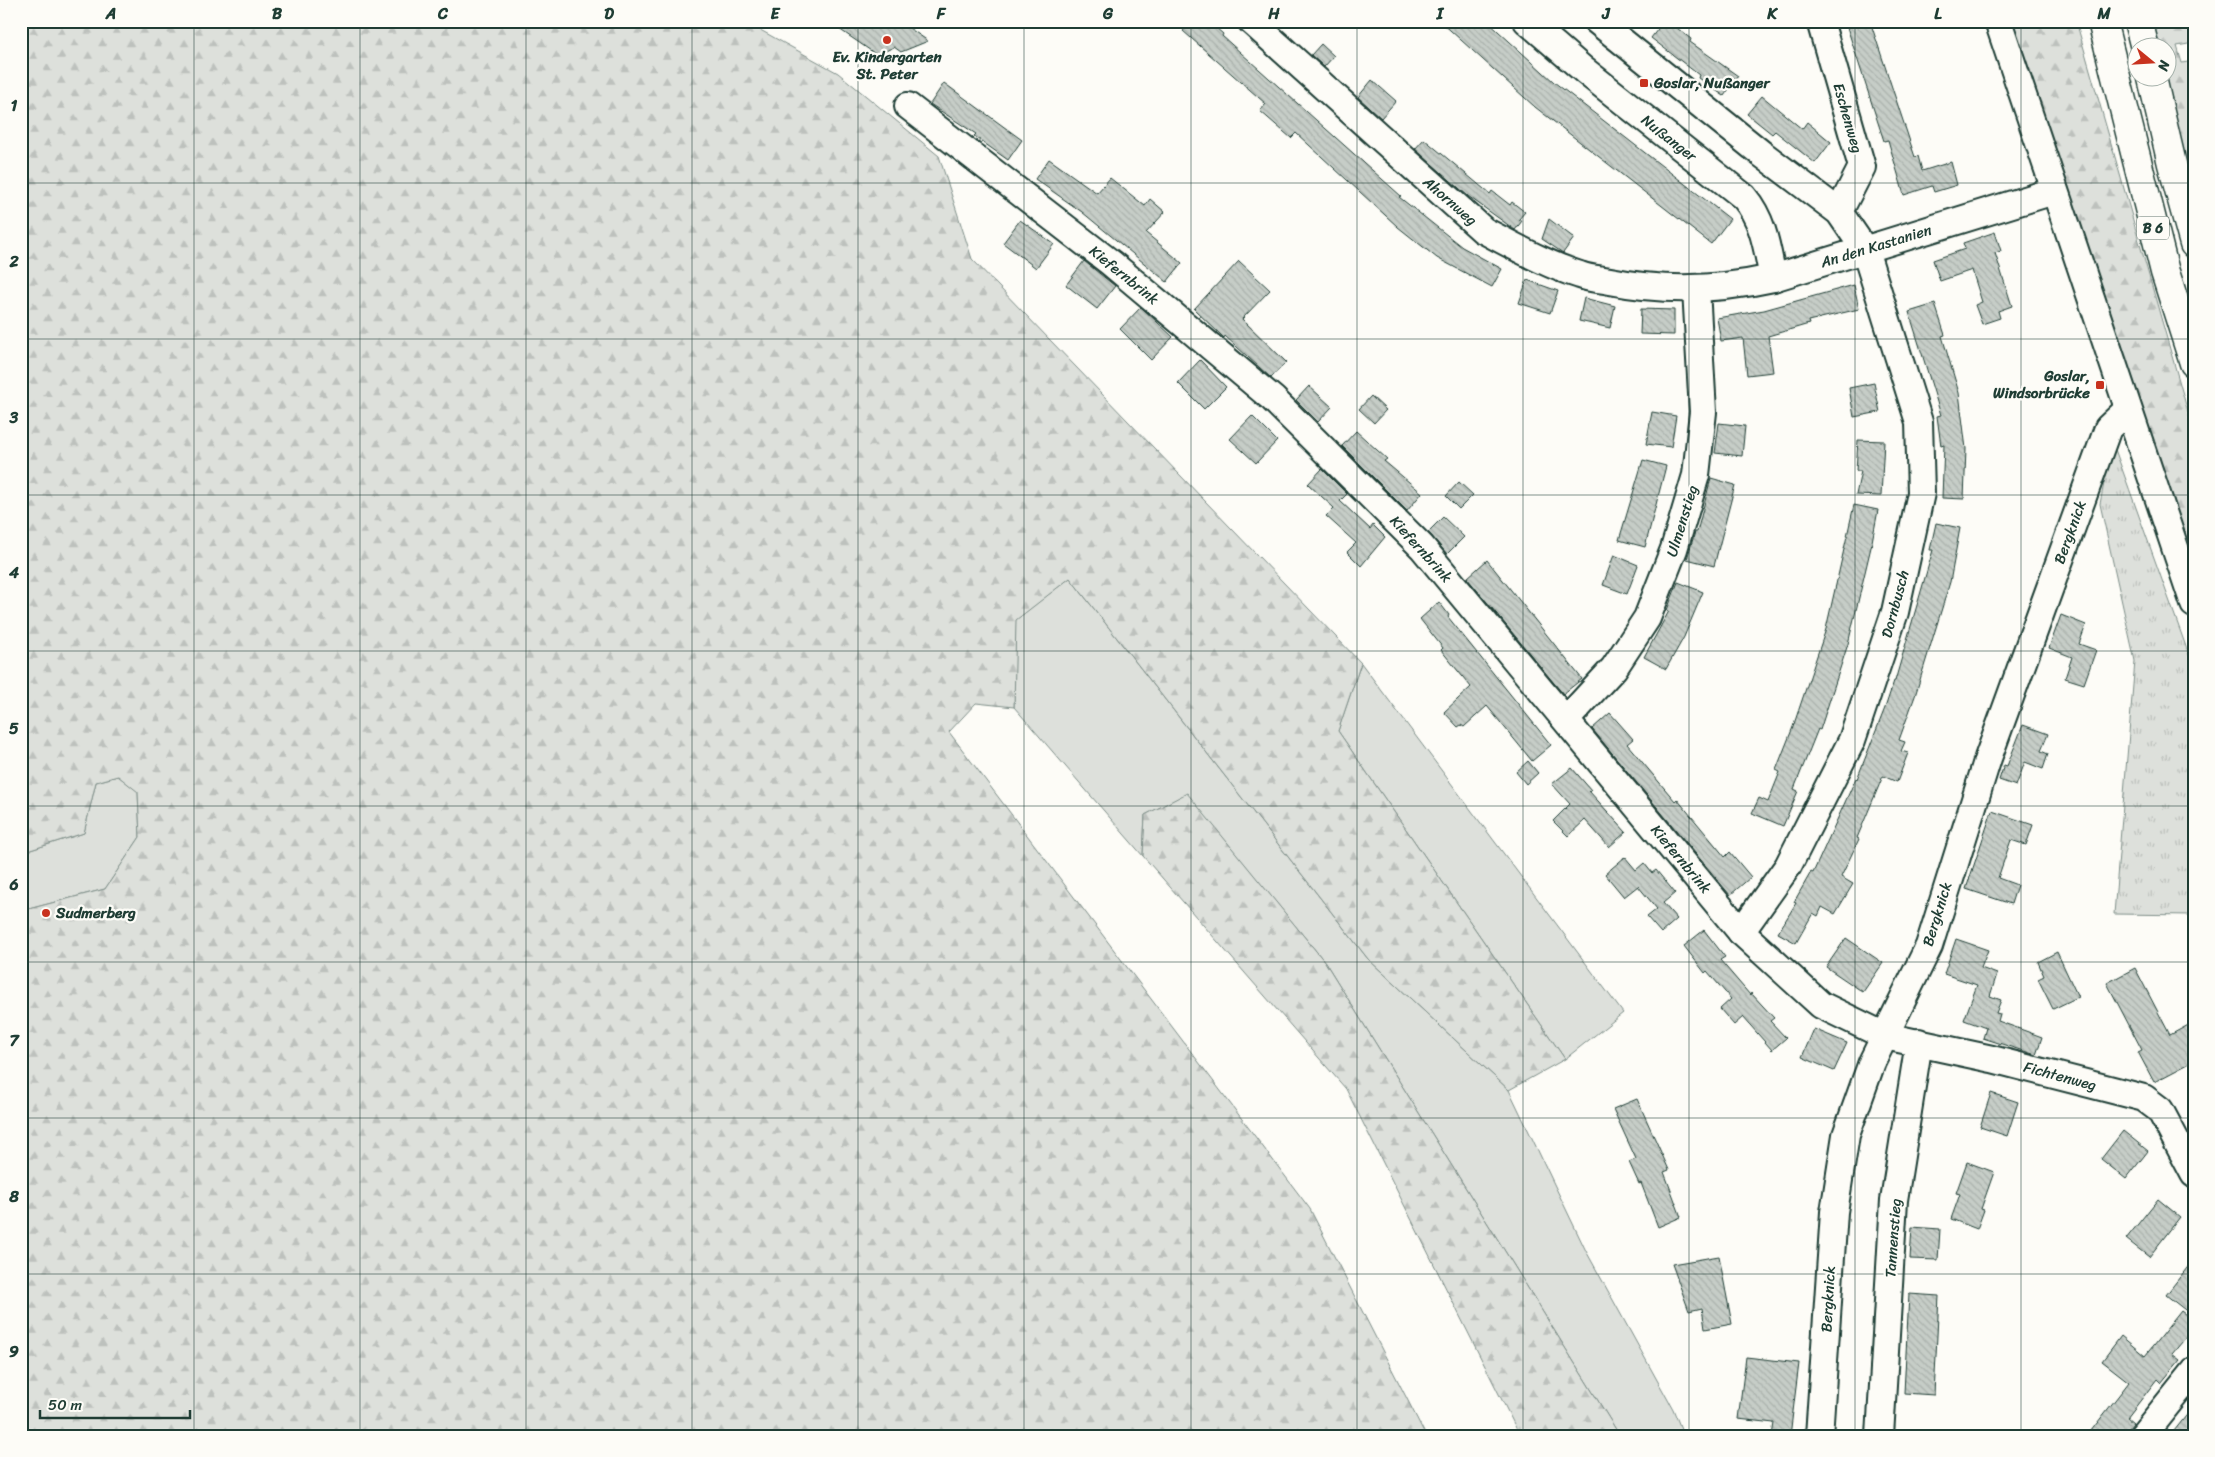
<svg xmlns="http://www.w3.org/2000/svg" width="2215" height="1457" font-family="Sriracha,sans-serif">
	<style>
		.grass { fill: #dde0db; stroke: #7e8e88 }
		.forest { fill: url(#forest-firs); stroke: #7e8e88 }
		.park { fill: url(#park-tufts); stroke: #7e8e88 }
		.building { fill: url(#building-back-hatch); stroke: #1f3d34 }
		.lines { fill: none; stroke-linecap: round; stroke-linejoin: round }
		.minor-casing { stroke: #1f3d34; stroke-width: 30 }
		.highway-casing { stroke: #1f3d34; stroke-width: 31 }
		.minor { stroke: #fdfcf7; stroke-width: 26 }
		.highway { stroke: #fdfcf7; stroke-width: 28 }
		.grid { fill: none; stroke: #1f3d34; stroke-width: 1; stroke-opacity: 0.55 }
		.poi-dot { fill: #c8321e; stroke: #fdfcf7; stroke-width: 2 }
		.labels { text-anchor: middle; stroke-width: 4.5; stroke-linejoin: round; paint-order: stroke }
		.shield { fill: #fdfcf7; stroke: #62766e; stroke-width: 1 }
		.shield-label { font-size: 14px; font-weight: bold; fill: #1f3d34 }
		.poi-label { font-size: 15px; font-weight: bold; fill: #1f3d34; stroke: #fdfcf7; text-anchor: start }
		.street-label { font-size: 15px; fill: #1f3d34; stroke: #fdfcf7 }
		.neatline { fill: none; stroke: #1f3d34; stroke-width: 2 }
		.grid-label { font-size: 16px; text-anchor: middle; font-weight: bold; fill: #1f3d34 }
	</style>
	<defs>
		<pattern id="forest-firs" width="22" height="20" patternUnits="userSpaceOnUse" patternTransform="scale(1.25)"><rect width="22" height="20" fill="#dde0db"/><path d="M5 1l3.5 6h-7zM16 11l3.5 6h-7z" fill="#bdc1bd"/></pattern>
		<pattern id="park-tufts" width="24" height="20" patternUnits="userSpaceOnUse" patternTransform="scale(1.25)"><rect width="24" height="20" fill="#dde0db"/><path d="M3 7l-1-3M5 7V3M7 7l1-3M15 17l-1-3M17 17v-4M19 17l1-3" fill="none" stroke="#bdc1bd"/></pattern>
		<pattern id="building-back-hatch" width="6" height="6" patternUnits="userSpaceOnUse" patternTransform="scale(1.25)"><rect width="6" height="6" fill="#c6cdc7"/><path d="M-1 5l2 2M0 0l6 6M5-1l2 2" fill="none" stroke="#aab1ac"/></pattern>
	</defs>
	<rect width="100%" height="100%" fill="#fdfcf7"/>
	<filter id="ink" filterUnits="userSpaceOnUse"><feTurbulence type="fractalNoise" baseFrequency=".02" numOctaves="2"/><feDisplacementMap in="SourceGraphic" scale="10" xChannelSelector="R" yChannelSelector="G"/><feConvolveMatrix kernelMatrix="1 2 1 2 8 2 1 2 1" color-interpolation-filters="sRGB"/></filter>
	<g filter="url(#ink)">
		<!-- grass -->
		<g class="grass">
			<polygon points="1070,578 1368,959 1509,1090 1586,1251 1673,1409 1684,1436 1620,1436 1325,962 1187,794 1145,815 1143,856 1014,707 1015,620"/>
			<polygon points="1361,663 1623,1013 1565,1059 1338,731"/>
			<polygon points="118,776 138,791 140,837 105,889 21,911 21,853 84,833 96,782"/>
		</g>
		<!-- forest -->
		<g class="forest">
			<polygon points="21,21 744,21 838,73 939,156 972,259 1361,663 1338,731 1565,1059 1509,1090 1368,959 1070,578 1016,620 1014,707 976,703 949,732 1310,1209 1426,1436 21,1436 21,911 105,889 140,837 138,792 118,776 96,782 84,833 21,853"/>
			<polygon points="2007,21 2076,21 2194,433 2194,561 2056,172"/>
			<polygon points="2148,21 2194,21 2194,43 2177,46 2182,63 2194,61 2194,190 2161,78 2168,78 2168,48 2154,47"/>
			<polygon points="1187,793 1325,962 1620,1436 1520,1436 1346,1089 1143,856 1145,815"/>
		</g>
		<!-- park -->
		<polygon class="park" points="2112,441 2194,669 2194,915 2114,914 2135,661 2100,504"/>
		<!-- building -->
		<g class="building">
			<polygon points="861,21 910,21 909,28 928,41 901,52 894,47 877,55 839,29 861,24"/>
			<polygon points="1192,21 1208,21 1223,34 1222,36 1401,196 1399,197 1462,247 1502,269 1492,287 1437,258 1398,227 1296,133 1291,138 1260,111 1266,104 1183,31"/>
			<polygon points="1440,21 1487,21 1554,82 1730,219 1711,244 1535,107"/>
			<polygon points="1664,21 1668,21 1691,39 1690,42 1738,76 1724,96 1698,78 1699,75 1651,38"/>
			<polygon points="1845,21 1870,21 1915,157 1918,156 1922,171 1951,162 1957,185 1934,192 1932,186 1904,195 1888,140 1884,141"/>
			<polygon points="1321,44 1334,56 1324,67 1311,55"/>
			<polygon points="1372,80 1396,101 1381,118 1358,97"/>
			<polygon points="944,83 1022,140 1008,160 974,136 976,134 930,104"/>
			<polygon points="1762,96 1802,129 1807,122 1831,142 1815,163 1775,131 1772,134 1747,114"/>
			<polygon points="1424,139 1490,194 1492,191 1510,205 1512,202 1525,212 1519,219 1522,221 1515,230 1468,196 1415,149"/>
			<polygon points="1049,159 1097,193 1110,178 1145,206 1150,199 1165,212 1146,233 1182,263 1167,282 1082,212 1035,179"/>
			<polygon points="1549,219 1574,238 1563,253 1542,239"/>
			<polygon points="1020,220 1054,244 1036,268 1003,243"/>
			<polygon points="1995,232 2001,251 1995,253 2012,306 1998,311 2000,318 1982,324 1975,305 1982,302 1972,270 1940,281 1933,260 1965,249 1963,243"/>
			<polygon points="1084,261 1115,286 1097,309 1066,285"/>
			<polygon points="1239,261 1270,290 1242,319 1286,362 1271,378 1225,336 1224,338 1194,309"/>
			<polygon points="1527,280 1558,291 1550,313 1519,303"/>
			<polygon points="1854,285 1859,309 1808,321 1809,324 1768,336 1773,372 1747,375 1743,338 1721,341 1717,318 1764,310"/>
			<polygon points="1584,298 1615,306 1610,328 1579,321"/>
			<polygon points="1935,304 1945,335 1942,336 1959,393 1966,449 1964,499 1942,498 1944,445 1941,446 1937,416 1941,415 1909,312"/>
			<polygon points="1141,307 1173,337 1151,360 1120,329"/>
			<polygon points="1641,309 1674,310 1674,335 1640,334"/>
			<polygon points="1200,360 1226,387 1204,409 1178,383"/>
			<polygon points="1874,383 1880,412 1854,417 1849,388"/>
			<polygon points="1309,386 1332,407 1318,422 1296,400"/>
			<polygon points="1371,396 1386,410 1374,423 1359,409"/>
			<polygon points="1652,412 1676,416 1671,447 1646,444"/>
			<polygon points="1252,416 1277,441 1256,463 1230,439"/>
			<polygon points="1719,423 1745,426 1742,456 1715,453"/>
			<polygon points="1356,431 1387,459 1384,461 1422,493 1407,511 1342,446"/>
			<polygon points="1858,440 1884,441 1881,496 1856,495 1861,471 1856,471"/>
			<polygon points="1643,460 1666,466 1645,547 1619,540"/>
			<polygon points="1322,469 1347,494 1340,501 1370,529 1373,525 1385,537 1361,566 1347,552 1356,543 1326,516 1334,508 1308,484"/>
			<polygon points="1711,478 1735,485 1714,566 1687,559 1695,532 1697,532"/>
			<polygon points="1459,482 1473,495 1459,509 1446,496"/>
			<polygon points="1854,505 1878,510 1871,547 1848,644 1820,730 1818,729 1794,789 1798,791 1783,826 1752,813 1759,798 1768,802 1780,772 1776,770 1793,727 1826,629"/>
			<polygon points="1443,517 1464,537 1447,554 1428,532"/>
			<polygon points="1936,523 1960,528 1950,582 1915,696 1899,740 1905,742 1901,751 1908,753 1897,782 1883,776 1857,838 1859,839 1841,877 1853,884 1835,914 1822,907 1818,916 1813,913 1796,943 1778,933 1796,903 1794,902 1811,872 1813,873 1856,778 1857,779 1885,708 1894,681 1895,681 1933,550 1930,550"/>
			<polygon points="1614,555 1638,565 1627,594 1603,585"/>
			<polygon points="1487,560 1582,679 1563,694 1467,578"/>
			<polygon points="1678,582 1703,592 1684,637 1666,669 1644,657 1669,611 1667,610"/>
			<polygon points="1439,602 1449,615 1448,617 1551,745 1532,761 1487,706 1464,727 1461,725 1458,727 1444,712 1471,687 1441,650 1443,648 1420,619"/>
			<polygon points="2061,615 2086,625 2079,644 2096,650 2084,684 2065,678 2072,657 2049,648"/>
			<polygon points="1610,713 1633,739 1627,744 1675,801 1677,799 1725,857 1730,852 1751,877 1730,895 1592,729"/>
			<polygon points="2023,725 2048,734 2041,751 2048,754 2043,769 2025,762 2016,786 1999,780 2004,765 2007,766"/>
			<polygon points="1528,761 1538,773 1526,784 1516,772"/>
			<polygon points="1572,768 1591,790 1589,791 1626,832 1609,847 1585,820 1568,836 1553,821 1570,804 1552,784"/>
			<polygon points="1992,811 2033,825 2026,845 2011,840 1998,878 2017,885 2011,904 1966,889"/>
			<polygon points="1625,857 1636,870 1644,863 1652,873 1656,870 1675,893 1663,903 1677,919 1661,933 1647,917 1657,909 1638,886 1624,897 1605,874"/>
			<polygon points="1704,930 1725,957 1720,960 1750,995 1751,993 1774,1018 1770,1021 1786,1038 1772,1050 1743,1017 1734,1025 1720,1009 1731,999 1707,971 1705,973 1684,946"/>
			<polygon points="1846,938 1883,963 1863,992 1826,967"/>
			<polygon points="1956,939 1988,950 1981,968 1997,974 1990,996 2001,1000 1996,1013 2000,1014 1998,1021 2042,1037 2036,1055 1983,1038 1986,1028 1964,1020 1977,985 1944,974"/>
			<polygon points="2057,952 2078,997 2053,1009 2038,979 2044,976 2038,962"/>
			<polygon points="2135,968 2170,1035 2194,1022 2194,1061 2154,1082 2138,1052 2142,1050 2107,983"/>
			<polygon points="1814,1029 1847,1043 1834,1071 1802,1057"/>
			<polygon points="1991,1093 2018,1102 2007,1136 1980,1127"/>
			<polygon points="1637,1099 1669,1170 1664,1172 1681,1217 1658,1227 1641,1183 1639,1184 1629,1162 1636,1159 1613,1109"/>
			<polygon points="2123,1131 2148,1151 2126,1179 2101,1159"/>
			<polygon points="1967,1162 1994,1172 1981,1209 1984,1210 1977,1229 1951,1219 1960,1194 1956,1193"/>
			<polygon points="2158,1199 2180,1217 2149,1257 2126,1239"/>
			<polygon points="1912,1227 1940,1229 1938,1260 1910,1259"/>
			<polygon points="1719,1256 1732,1324 1705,1329 1702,1308 1689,1311 1672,1264"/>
			<polygon points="2194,1259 2194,1317 2166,1295"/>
			<polygon points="1909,1294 1939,1296 1934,1395 1904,1393"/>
			<polygon points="2181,1311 2194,1321 2194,1328 2172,1354 2180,1360 2161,1383 2157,1379 2127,1418 2133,1423 2129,1428 2124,1436 2087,1436 2129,1382 2102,1361 2121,1336 2145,1356"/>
			<polygon points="1746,1357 1799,1363 1790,1436 1772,1436 1774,1423 1738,1419"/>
			<polygon points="2194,1406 2194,1436 2170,1436"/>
		</g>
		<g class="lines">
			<!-- minor casing -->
			<g class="minor-casing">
				<g id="minor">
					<path d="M 1251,21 L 1483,230 C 1514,246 1547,265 1580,275 C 1590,279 1600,279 1610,281 C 1665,292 1719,290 1773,278 L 2054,191"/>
					<path d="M 1527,21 L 1585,71 L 1744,197 C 1764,221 1767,249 1773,278"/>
					<polyline points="1597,21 1762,154 1839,212 1865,250 1919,422 1921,493 1895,612 1852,740 1788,866 1741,932"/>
					<polyline points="1820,21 1862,167 1839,212"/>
					<polyline points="1998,21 2194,604"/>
					<polyline points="908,106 1111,263 1273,399 1422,547 1741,932 1821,1005 1885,1036 1992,1059 2144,1098 2160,1110 2194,1174"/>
					<polyline points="1566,720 1614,668 1647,618 1674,549 1696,475 1703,412 1696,289"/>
					<polyline points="1819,1436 1834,1212 1846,1135 1872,1062 1929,946 1988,758 2108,428 2127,410"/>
					<polyline points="1880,1436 1894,1200 1919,1042"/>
					<polyline points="2142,1436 2194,1371"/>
				</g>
			</g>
			<!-- highway casing -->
			<g class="highway-casing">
				<g id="highway">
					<polyline points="2102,21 2165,272 2194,363"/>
					<polyline points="2138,21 2145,48"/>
					<polyline points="2152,78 2172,164 2194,244"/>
				</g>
			</g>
			<!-- minor -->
			<use href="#minor" class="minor"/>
			<!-- highway -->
			<use href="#highway" class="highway"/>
		</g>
	</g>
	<!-- grid -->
	<path class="grid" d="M 194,21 L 194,1436M 360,21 L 360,1436M 526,21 L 526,1436M 692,21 L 692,1436M 858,21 L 858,1436M 1024,21 L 1024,1436M 1191,21 L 1191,1436M 1357,21 L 1357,1436M 1523,21 L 1523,1436M 1689,21 L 1689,1436M 1855,21 L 1855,1436M 2021,21 L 2021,1436M 21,183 L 2194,183M 21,339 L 2194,339M 21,495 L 2194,495M 21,651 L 2194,651M 21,806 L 2194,806M 21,962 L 2194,962M 21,1118 L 2194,1118M 21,1274 L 2194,1274"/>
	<!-- markers -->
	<g class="poi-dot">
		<circle cx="887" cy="40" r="5"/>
		<rect x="1639" y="78" width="10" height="10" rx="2.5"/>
		<rect x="2095" y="380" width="10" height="10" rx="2.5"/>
		<circle cx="46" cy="913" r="5"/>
	</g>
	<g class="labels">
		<!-- shield labels -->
		<rect class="shield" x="2137" y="216.5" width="32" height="23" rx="4"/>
		<g class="shield-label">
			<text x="2153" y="233">B 6</text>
		</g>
		<!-- poi labels -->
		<g class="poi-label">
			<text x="887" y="62" text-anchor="middle">Ev. Kindergarten<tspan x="887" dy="17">St. Peter</tspan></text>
			<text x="1654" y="88">Goslar, Nußanger</text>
			<text x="2090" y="381" text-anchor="end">Goslar,<tspan x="2090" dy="17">Windsorbrücke</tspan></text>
			<text x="56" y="918">Sudmerberg</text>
		</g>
		<!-- street labels -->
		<g class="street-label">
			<text transform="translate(1848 118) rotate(74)" y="5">Eschenweg</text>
			<text transform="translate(1669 138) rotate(38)" y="5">Nußanger</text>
			<text transform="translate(1450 201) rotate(41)" y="5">Ahornweg</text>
			<text transform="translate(1876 246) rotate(-17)" y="5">An den Kastanien</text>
			<text transform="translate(1124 275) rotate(39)" y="5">Kiefernbrink</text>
			<text transform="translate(1682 521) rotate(-73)" y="5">Ulmenstieg</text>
			<text transform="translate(2070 532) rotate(-70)" y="5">Bergknick</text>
			<text transform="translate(1421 549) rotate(48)" y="5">Kiefernbrink</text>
			<text transform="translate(1895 604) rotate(-75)" y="5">Dornbusch</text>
			<text transform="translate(1681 859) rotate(50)" y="5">Kiefernbrink</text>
			<text transform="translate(1937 914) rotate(-73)" y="5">Bergknick</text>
			<text transform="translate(2060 1076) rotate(15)" y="5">Fichtenweg</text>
			<text transform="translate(1893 1238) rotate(-86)" y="5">Tannenstieg</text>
			<text transform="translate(1828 1299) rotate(-87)" y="5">Bergknick</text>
		</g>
	</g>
	<!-- margin -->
	<rect width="2215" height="1457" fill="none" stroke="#fdfcf7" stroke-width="55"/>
	<!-- north arrow -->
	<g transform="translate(2152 62) rotate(108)"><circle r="24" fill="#fdfcf7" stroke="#a4b0a9"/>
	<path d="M0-4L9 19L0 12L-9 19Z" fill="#c8321e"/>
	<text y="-8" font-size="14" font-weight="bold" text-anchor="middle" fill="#1f3d34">N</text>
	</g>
	<!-- scale -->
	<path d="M40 1410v8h150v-8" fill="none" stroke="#1f3d34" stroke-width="2.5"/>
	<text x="48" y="1410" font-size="15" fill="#1f3d34" stroke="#fdfcf7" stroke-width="4" paint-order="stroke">50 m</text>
	<rect x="28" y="28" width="2160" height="1402" class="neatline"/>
	<g class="grid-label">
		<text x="111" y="19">A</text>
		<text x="277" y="19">B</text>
		<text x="443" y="19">C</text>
		<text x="609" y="19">D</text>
		<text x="775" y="19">E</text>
		<text x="941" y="19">F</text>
		<text x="1108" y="19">G</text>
		<text x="1274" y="19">H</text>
		<text x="1440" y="19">I</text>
		<text x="1606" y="19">J</text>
		<text x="1772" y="19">K</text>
		<text x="1938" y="19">L</text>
		<text x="2104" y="19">M</text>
		<text x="14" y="111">1</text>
		<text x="14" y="267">2</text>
		<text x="14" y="423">3</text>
		<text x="14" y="578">4</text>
		<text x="14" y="734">5</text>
		<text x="14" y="890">6</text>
		<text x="14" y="1046">7</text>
		<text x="14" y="1202">8</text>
		<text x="14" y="1357">9</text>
	</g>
</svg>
